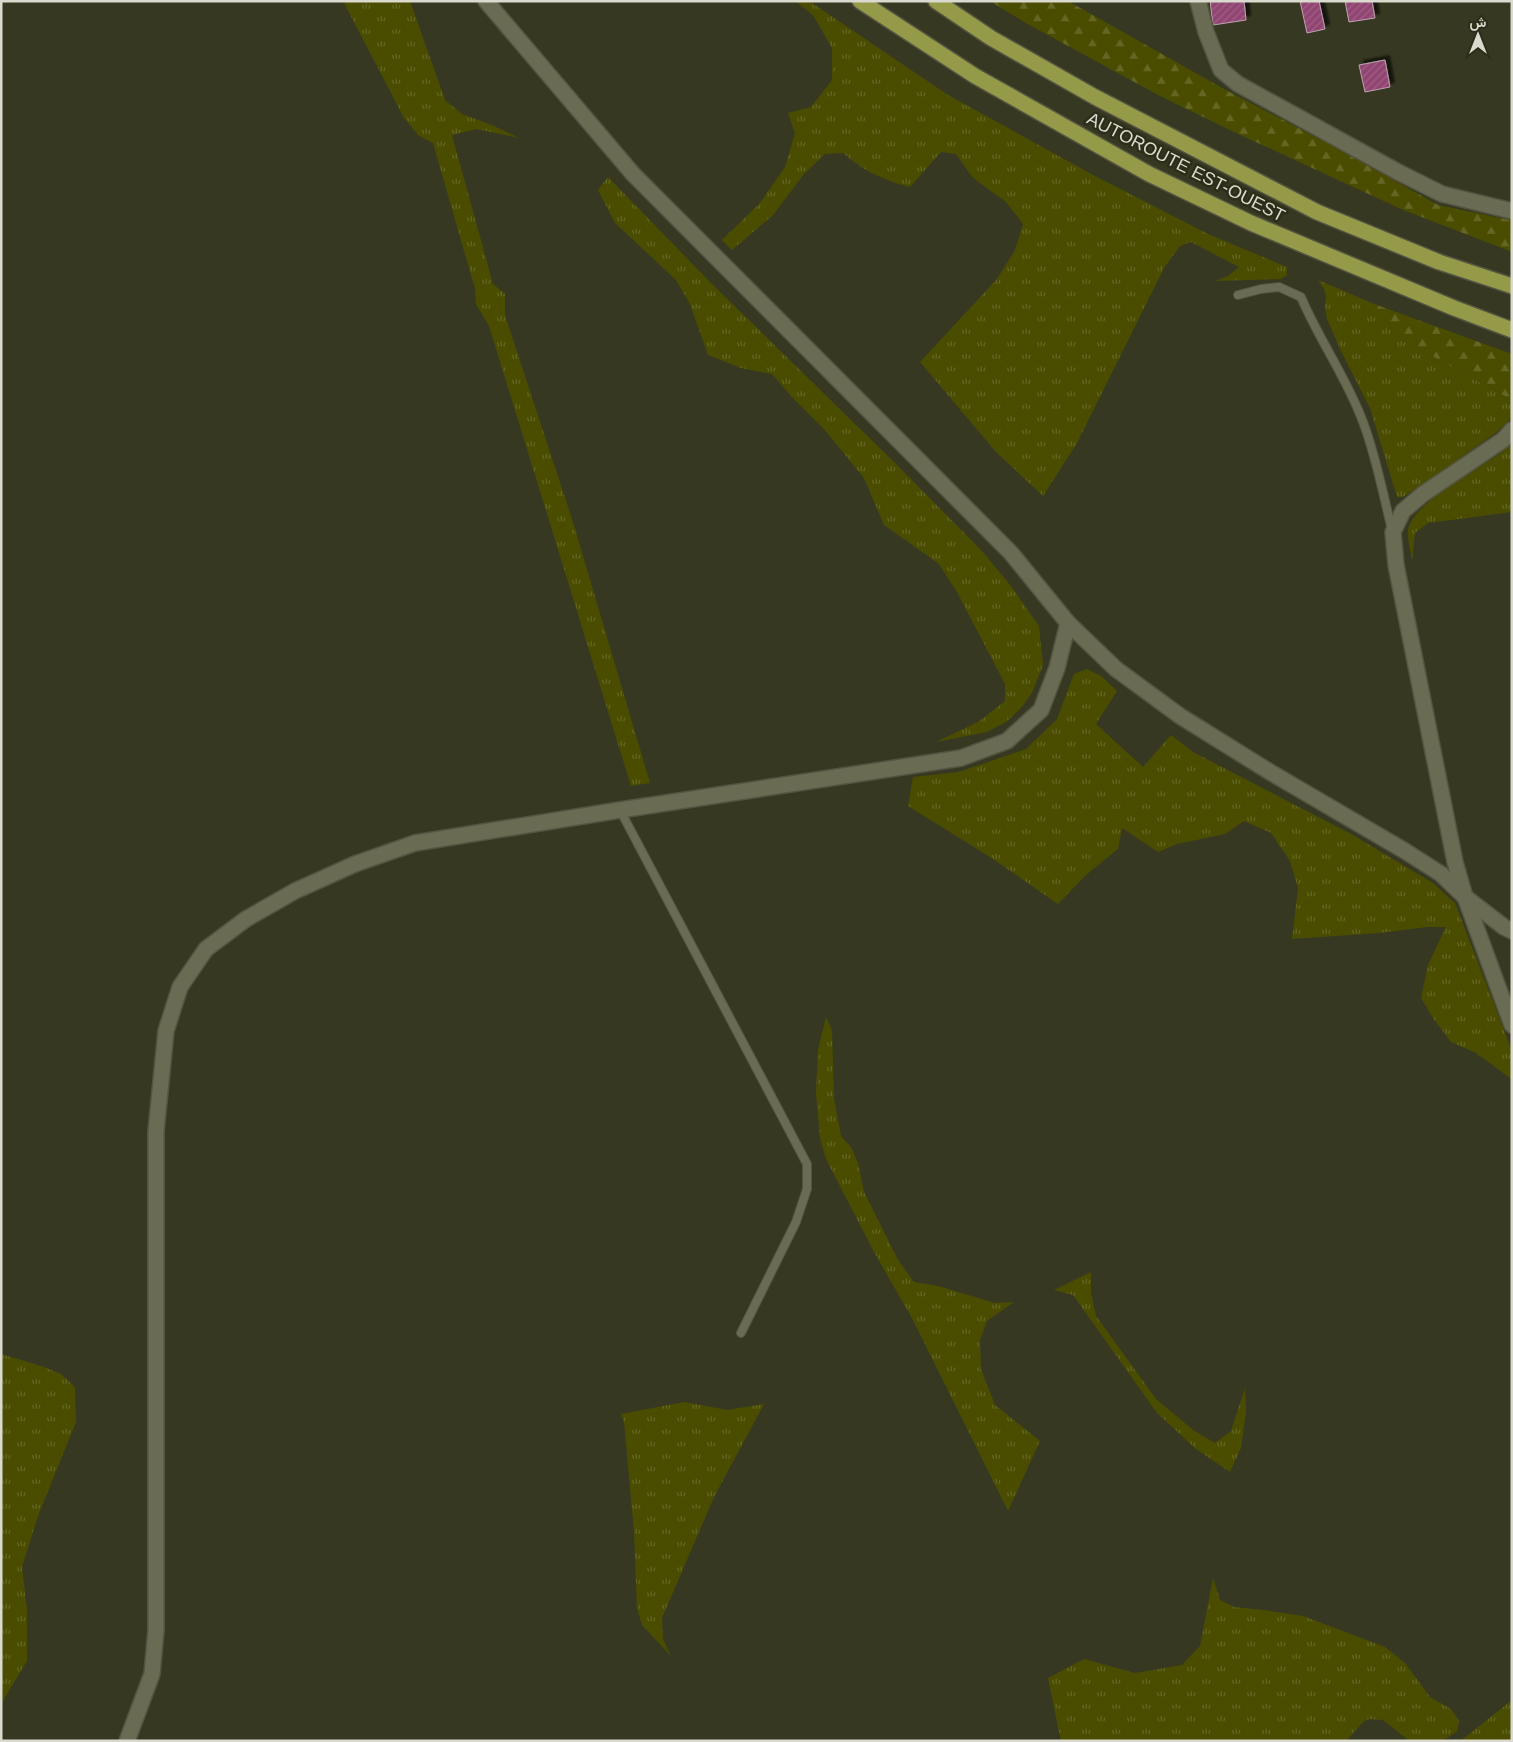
<svg xmlns="http://www.w3.org/2000/svg" width="1513" height="1742" font-family="Helvetica,Vazirmatn,sans-serif">
	<style>
		.grass { fill: url(#grass-tufts) }
		.forest { fill: url(#forest-firs) }
		.building { fill: url(#building-hatch); stroke: #bda3b0; filter: url(#shadow) }
		.lines { fill: none; stroke-linecap: round; stroke-linejoin: round }
		.lane-casing { stroke: #535441; stroke-width: 10 }
		.street-casing { stroke: #535441; stroke-width: 18 }
		.secondary-casing { stroke: #535441; stroke-width: 18 }
		.highway-casing { stroke: #535441; stroke-width: 18 }
		.lane { stroke: #696b53; stroke-width: 8 }
		.street { stroke: #696b53; stroke-width: 15 }
		.secondary { stroke: #696b53; stroke-width: 15 }
		.highway { stroke: #959a49; stroke-width: 15 }
		.labels { text-anchor: middle; stroke-width: 5; stroke-linejoin: round; paint-order: stroke }
		.street-label { font-size: 18px; fill: #dadbce; stroke: #2d2e19 }
	</style>
	<defs>
		<pattern id="grass-tufts" width="24" height="20" patternUnits="userSpaceOnUse" patternTransform="scale(1.25)"><rect width="24" height="20" fill="#4a4d00"/><path d="M3 7l-1-3M5 7V3M7 7l1-3M15 17l-1-3M17 17v-4M19 17l1-3" fill="none" stroke="#646624"/></pattern>
		<pattern id="forest-firs" width="22" height="20" patternUnits="userSpaceOnUse" patternTransform="scale(1.25)"><rect width="22" height="20" fill="#4a4d00"/><path d="M5 1l3.5 6h-7zM16 11l3.5 6h-7z" fill="#646624"/></pattern>
		<pattern id="building-hatch" width="6" height="6" patternUnits="userSpaceOnUse" patternTransform="scale(1.25)"><rect width="6" height="6" fill="#914572"/><path d="M-1 1l2-2M0 6l6-6M5 7l2-2" fill="none" stroke="#a05f85"/></pattern>
		<filter id="shadow"><feDropShadow dx="4.5" dy="-4.5" stdDeviation="1" flood-color="#0009"/></filter>
	</defs>
	<rect width="100%" height="100%" fill="#373822"/>
	<!-- grass -->
	<g class="grass">
		<polygon points="343,1 410,1 445,100 462,114 494,126 519,138 476,129 452,135 493,284 505,294 505,315 573,522 650,783 631,786 489,326 476,304 475,289 433,143 418,135 404,118"/>
		<path d="M 795,1 L 809,1 L 948,95 L 1093,175 L 1208,234 L 1287,267 L 1287,275 L 1281,279 L 1215,281 L 1228,276 L 1239,267 L 1191,242 L 1180,246 L 1164,268 L 1077,443 L 1043,496 L 996,452 L 920,362 L 997,279 L 1015,250 L 1023,224 L 1006,202 L 973,178 L 956,154 L 941,152 L 910,187 C 885,181 862,170 843,153 L 825,154 L 804,174 L 773,215 L 732,250 L 722,240 L 760,203 L 785,167 L 795,133 L 788,113 L 811,107 L 832,80 L 832,48 L 813,15 Z"/>
		<polygon points="608,177 710,282 896,464 981,550 1011,586 1039,626 1043,665 1032,693 1020,709 1006,722 987,732 936,742 978,722 1005,701 1005,684 957,592 939,564 884,525 864,478 824,429 791,396 772,374 741,368 708,355 690,304 676,280 615,223 598,190"/>
		<polygon points="1318,280 1374,304 1385,321 1401,339 1512,400 1512,414 1509,421 1494,434 1419,487 1403,497 1397,497 1370,408 1342,353 1327,319 1325,307 1326,296 1324,289"/>
		<path d="M 1512,444 L 1512,512 L 1428,523 L 1415,533 L 1412,561 C 1411,551 1407,539 1408,530 C 1414,499 1488,466 1512,444 Z"/>
		<polygon points="1087,669 1101,676 1117,691 1096,724 1143,767 1171,735 1193,752 1351,834 1433,883 1455,903 1512,1051 1512,1085 1510,1078 1476,1053 1451,1042 1433,1018 1421,998 1428,965 1446,927 1427,927 1379,933 1292,939 1298,888 1290,861 1271,833 1244,821 1225,834 1177,844 1158,852 1122,828 1118,849 1086,875 1058,904 990,857 908,806 913,777 959,772 1026,749 1057,719 1074,674"/>
		<polygon points="826,1017 832,1030 834,1099 841,1136 851,1147 858,1163 864,1192 898,1260 914,1282 938,1286 995,1303 1014,1302 987,1321 980,1340 981,1369 995,1405 1040,1441 1008,1511 913,1320 874,1252 826,1159 820,1138 816,1094 818,1050"/>
		<polygon points="1091,1272 1091,1293 1096,1316 1156,1399 1193,1430 1215,1443 1231,1431 1245,1388 1246,1411 1241,1448 1230,1472 1196,1449 1157,1413 1073,1295 1054,1290"/>
		<polygon points="1,1354 41,1366 61,1374 75,1387 76,1422 38,1516 22,1567 27,1609 27,1661 1,1704"/>
		<polygon points="684,1402 727,1410 764,1404 714,1497 662,1618 663,1639 671,1656 642,1625 637,1608 634,1532 624,1422 621,1414"/>
		<polygon points="1213,1578 1220,1600 1234,1607 1264,1610 1303,1616 1385,1647 1405,1663 1430,1697 1451,1709 1459,1721 1457,1731 1443,1741 1416,1741 1407,1739 1383,1720 1369,1719 1363,1722 1346,1741 1061,1741 1048,1678 1084,1659 1135,1673 1182,1665 1200,1646"/>
		<polygon points="1512,1700 1512,1741 1460,1741 1463,1739"/>
	</g>
	<!-- forest -->
	<g class="forest">
		<polygon points="990,1 1068,1 1224,89 1327,143 1438,205 1510,220 1512,224 1512,252 1401,209 1234,132 1160,96 1024,22"/>
		<polygon points="1374,304 1512,354 1512,400 1401,339 1385,321"/>
	</g>
	<!-- building -->
	<g class="building">
		<polygon points="1210,1 1244,1 1246,20 1213,25"/>
		<polygon points="1300,1 1319,1 1325,29 1307,33"/>
		<polygon points="1345,1 1372,1 1375,18 1349,22"/>
		<polygon points="1385,60 1390,87 1365,92 1359,65"/>
	</g>
	<g class="lines">
		<!-- lane casing -->
		<g class="lane-casing">
			<g id="lane">
				<path d="M 1238,295 L 1261,289 L 1279,287 L 1301,297 C 1319,340 1347,378 1363,422 C 1376,456 1383,494 1392,530"/>
				<polyline points="620,810 807,1164 807,1189 796,1222 741,1333"/>
			</g>
		</g>
		<!-- street casing -->
		<g class="street-casing">
			<polyline id="street" points="127,1741 152,1674 156,1630 156,1131 166,1031 180,987 206,949 246,919 295,891 355,864 415,843 620,810 961,758 1007,741 1041,710 1057,668 1068,623"/>
		</g>
		<!-- secondary casing -->
		<g class="secondary-casing">
			<g id="secondary">
				<polyline points="486,1 633,174 1011,553 1068,623 1116,669 1180,716 1270,772 1405,851 1441,874 1465,897 1504,927 1512,931"/>
				<polyline points="1198,1 1206,32 1221,70 1238,84 1398,172 1442,194 1512,211"/>
				<polyline points="1512,430 1503,440 1423,494 1403,511 1393,532 1396,565 1455,862 1465,897 1512,1025"/>
			</g>
		</g>
		<!-- highway casing -->
		<g class="highway-casing">
			<g id="highway">
				<polyline points="860,1 975,76 1149,174 1251,223 1454,308 1512,330"/>
				<polyline points="936,1 991,38 1095,97 1317,212 1439,262 1512,286"/>
			</g>
		</g>
		<!-- lane -->
		<use href="#lane" class="lane"/>
		<!-- street -->
		<use href="#street" class="street"/>
		<!-- secondary -->
		<use href="#secondary" class="secondary"/>
		<!-- highway -->
		<use href="#highway" class="highway"/>
	</g>
	<g class="labels">
		<!-- street labels -->
		<g class="street-label">
			<text transform="translate(1186 167) rotate(27)" y="6">AUTOROUTE EST-OUEST</text>
		</g>
	</g>
	<!-- border -->
	<rect width="1513" height="1742" fill="none" stroke="#dadbce" stroke-width="5"/>
	<!-- north arrow -->
	<g transform="translate(1478 35)" stroke="#2d2e19" stroke-width="4" paint-order="stroke">
	<path d="M0-4L9 19L0 12L-9 19Z" fill="#dadbce"/>
	<text y="-8" font-size="14" font-weight="bold" text-anchor="middle" fill="#dadbce">ش</text>
	</g>
</svg>
